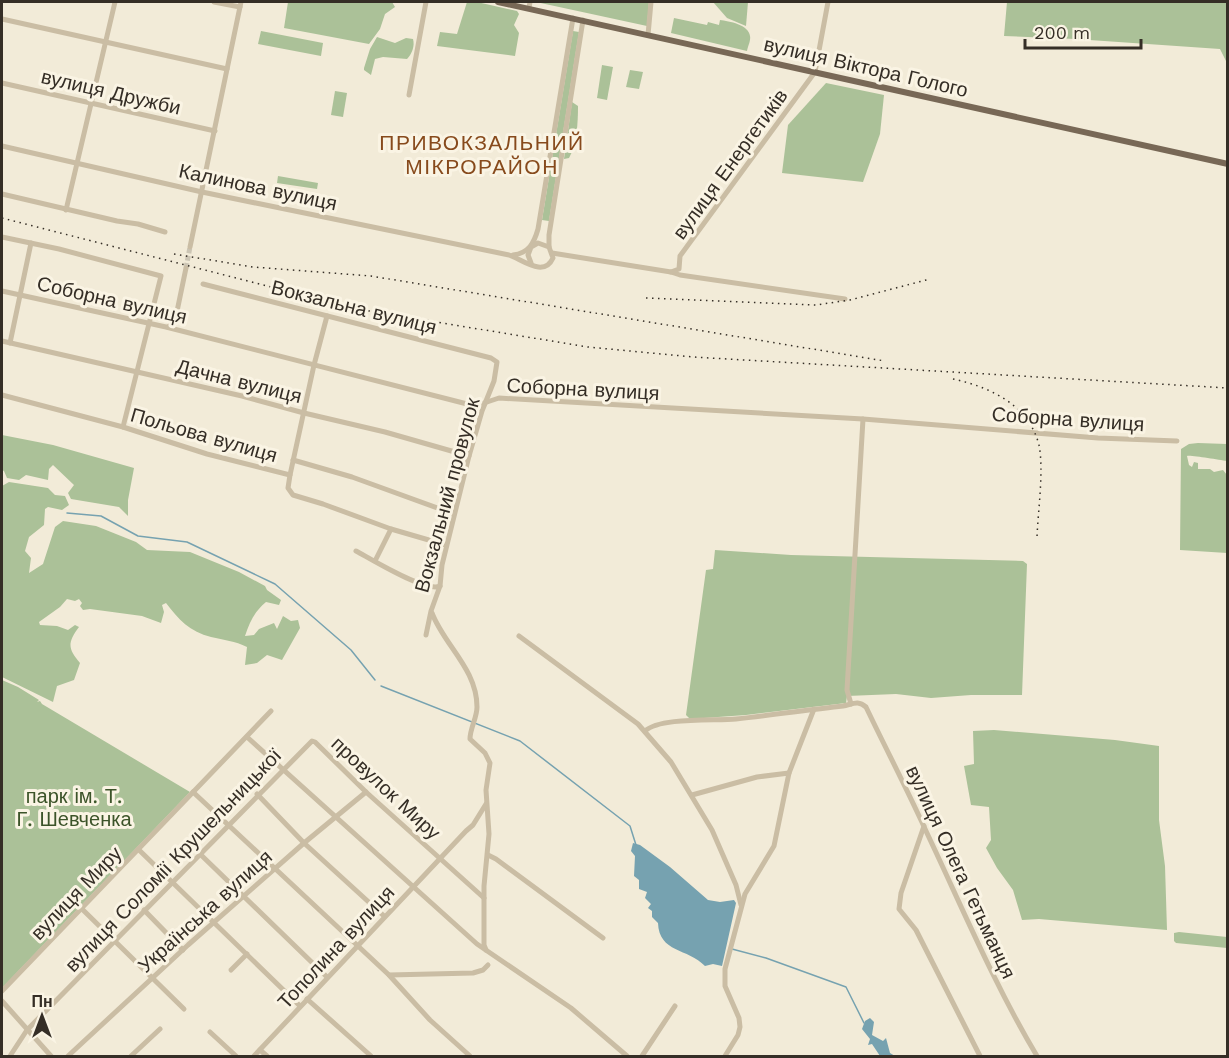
<svg xmlns="http://www.w3.org/2000/svg" width="1229" height="1058" font-family="'Work Sans',sans-serif">
	<style>
		.green { fill: #abc198 }
		.water { fill: #76a2b0 }
		.lines { fill: none; stroke-linecap: round; stroke-linejoin: round }
		.stream { stroke: #76a2b0; stroke-width: 1.5 }
		.minor-tunnel { stroke: #ccc5b4; stroke-width: 5; stroke-dasharray: 5 2.5; stroke-linecap: butt }
		.minor { stroke: #cabda4; stroke-width: 5 }
		.major { stroke: #786856; stroke-width: 6 }
		.rail { stroke: #352e26; stroke-width: 1.5; stroke-dasharray: 1.5 4.5; stroke-linecap: butt }
		.labels { text-anchor: middle; stroke-width: 6; stroke-linejoin: round; paint-order: stroke }
		.street-label { font-size: 20px; fill: #352e26; stroke: #faf4e4 }
		.park-label { font-size: 20px; fill: #3c5429; stroke: #faf4e4 }
		.neighbourhood-label { font-size: 21px; letter-spacing: 1.5px; fill: #874a1c; stroke: #faf4e4 }
	</style>
	<rect width="100%" height="100%" fill="#f2ebd8"/>
	<!-- green -->
	<g class="green">
		<polygon points="288,2 392,2 395,7 385,14 380,29 369,44 284,28"/>
		<polygon points="467,2 477,2 517,11 519,14 514,25 519,33 515,56 437,46 440,32 457,34"/>
		<polygon points="536,2 649,2 647,26"/>
		<polygon points="713,2 748,2 746,26 727,18"/>
		<polygon points="1007,2 1227,2 1227,63 1220,49 1075,39 1004,36"/>
		<path d="M 674,18 L 707,25 L 708,22 L 719,25 L 720,20 C 729,21 749,25 750,36 C 751,40 748,46 747,51 L 671,33 Z"/>
		<polygon points="261,31 323,43 321,56 258,44"/>
		<polygon points="573,31 579,32 549,221 542,220"/>
		<path d="M 377,37 L 395,43 L 406,38 L 413,39 C 415,46 412,54 407,59 L 383,57 L 375,59 L 371,75 L 364,70 L 364,68 L 370,49 Z"/>
		<polygon points="602,65 613,67 607,100 597,98"/>
		<polygon points="630,70 643,72 639,89 626,87"/>
		<polygon points="826,83 884,95 880,134 863,182 782,173 788,125"/>
		<polygon points="335,91 347,93 343,117 331,115"/>
		<path d="M 572,102 L 578,106 C 578,122 577,144 569,158 L 564,159 Z"/>
		<polygon points="278,176 318,183 317,189 277,183"/>
		<polygon points="2,435 53,445 134,468 128,500 128,516 119,507 71,499 68,493 74,485 53,465 49,469 48,480 26,475 19,480 7,478 4,471 2,470"/>
		<path d="M 1198,443 L 1227,444 L 1227,461 C 1218,460 1192,455 1187,456 L 1189,465 L 1192,467 L 1194,462 L 1198,463 L 1198,469 L 1210,469 L 1214,472 L 1223,470 L 1227,475 L 1227,553 L 1180,550 L 1181,449 L 1189,444 Z"/>
		<path d="M 9,482 L 48,488 L 55,495 L 65,496 L 69,505 L 62,510 L 48,507 L 45,509 L 44,525 L 29,537 L 25,551 L 31,558 L 29,573 L 43,564 L 55,527 L 63,521 L 96,526 L 136,542 L 147,550 L 190,552 L 239,572 L 265,586 L 267,590 L 281,600 L 279,605 L 266,602 C 254,612 250,622 245,636 L 254,635 L 259,629 L 274,623 L 277,629 L 283,616 L 291,621 L 298,620 L 300,628 L 282,660 L 267,655 L 257,663 L 245,665 L 247,647 C 235,641 224,640 211,637 C 190,632 178,619 166,603 L 162,605 L 164,612 L 161,623 L 142,616 L 90,609 L 83,610 L 80,606 L 82,603 L 79,599 L 75,601 L 67,599 L 60,607 L 39,622 L 40,625 L 57,626 L 68,630 L 75,625 L 79,627 C 67,643 68,649 80,663 L 74,680 L 57,686 L 53,702 L 2,677 L 2,486 Z"/>
		<polygon points="715,550 791,555 1023,561 1027,564 1022,695 971,695 931,698 896,694 847,696 846,703 746,715 690,719 686,715 706,570 713,569"/>
		<polygon points="2,680 18,687 39,700 37,702 40,701 42,704 190,792 2,988"/>
		<polygon points="994,730 1115,740 1159,746 1159,820 1165,866 1167,930 1039,919 1022,920 1013,890 997,868 986,848 991,840 989,807 971,805 964,766 974,764 973,731"/>
		<polygon points="1179,932 1227,937 1227,948 1176,943 1174,941 1174,933"/>
	</g>
	<!-- water -->
	<g class="water">
		<path d="M 633,843 L 640,845 L 670,867 L 708,900 L 720,902 L 734,900 L 736,903 L 722,966 L 713,964 L 705,966 C 688,948 659,953 658,923 L 652,917 L 652,911 L 648,908 L 651,904 L 645,898 L 647,892 L 639,889 L 639,880 L 634,876 L 635,856 L 631,851 Z"/>
		<polygon points="870,1018 874,1022 872,1035 883,1041 886,1038 890,1053 895,1056 880,1056 872,1044 868,1045 870,1039 862,1029 865,1021"/>
	</g>
	<g class="lines">
		<!-- stream -->
		<g class="stream">
			<polyline points="67,513 101,516 138,536 187,542 275,584 351,650 375,680"/>
			<polyline points="381,686 520,741 630,826 636,845"/>
			<polyline points="732,949 766,958 846,987 864,1023"/>
		</g>
		<!-- minor-tunnel -->
		<polyline class="minor-tunnel" points="186,268 190,247"/>
		<!-- minor -->
		<g class="minor">
			<polyline points="214,2 240,7"/>
			<polyline points="529,8 530,2"/>
			<polyline points="2,19 227,69"/>
			<polyline points="648,35 651,2"/>
			<polyline points="2,83 215,131"/>
			<polyline points="409,95 426,2"/>
			<path d="M 2,146 L 202,192 L 509,255 C 523,260 544,278 553,258 L 549,247 L 549,235 L 583,20"/>
			<polyline points="2,194 117,221 138,224 165,232"/>
			<polyline points="66,210 115,2"/>
			<polyline points="2,237 59,249 161,276 123,427"/>
			<polyline points="190,247 241,2"/>
			<polyline points="552,253 671,272 680,275 845,299"/>
			<path d="M 513,255 C 529,253 534,243 538,229 L 573,18"/>
			<polyline points="531,263 528,255 531,247 538,243 549,247"/>
			<polyline points="671,272 679,269 680,256 815,72 828,2"/>
			<polyline points="203,284 491,358 497,362 494,381 482,411 469,456 442,565 440,586 431,611 426,635"/>
			<polyline points="2,291 166,327 475,406 499,398 863,419 1098,438 1177,441"/>
			<polyline points="168,327 173,324 175,321 186,268"/>
			<polyline points="2,341 242,396 304,413 385,432 469,456"/>
			<polyline points="10,343 31,243"/>
			<polyline points="2,395 123,427 207,454 290,475 288,488 293,495 323,504 391,529 446,545"/>
			<polyline points="293,460 352,477 454,514"/>
			<polyline points="290,475 314,365 327,316"/>
			<path d="M 356,551 C 371,559 426,593 440,586"/>
			<polyline points="375,561 391,529"/>
			<path d="M 432,613 C 444,645 477,669 477,707 C 477,718 470,728 470,739 L 485,753 L 490,763 L 486,790 L 489,834 L 484,886 L 484,945 L 486,950"/>
			<polyline points="519,636 638,724 671,762 712,830 736,885 741,905"/>
			<polyline points="851,704 847,690 863,419"/>
			<path d="M 645,731 C 660,717 714,721 736,719 C 772,715 808,710 843,706 C 853,704 858,700 866,707 C 886,749 907,789 926,831 C 962,907 994,984 1037,1056"/>
			<polyline points="247,737 477,944 571,1008 627,1056"/>
			<polyline points="193,792 389,975 430,1020 470,1056"/>
			<polyline points="257,794 304,843 384,916"/>
			<polyline points="692,795 757,777 789,773"/>
			<polyline points="924,826 901,893 899,909 916,930 980,1056"/>
			<polyline points="138,849 300,1006"/>
			<polyline points="199,853 327,977"/>
			<polyline points="488,855 496,859 603,938"/>
			<polyline points="81,908 184,1009"/>
			<polyline points="144,910 183,950"/>
			<polyline points="231,970 247,954"/>
			<polyline points="389,975 473,973 483,970 488,965"/>
			<polyline points="2,991 271,711"/>
			<polyline points="307,999 371,1056"/>
			<polyline points="2,1001 51,1056"/>
			<polyline points="210,1032 236,1056"/>
			<polyline points="260,1050 267,1056"/>
			<polyline points="10,1056 27,1030 312,741 315,742 366,792 484,898"/>
			<polyline points="68,1056 188,945 304,843 366,792"/>
			<polyline points="131,1056 160,1029"/>
			<polyline points="254,1056 466,831 473,825 486,804"/>
			<polyline points="642,1056 675,1006"/>
			<polyline points="725,1056 738,1035 740,1027 739,1018 725,986 725,969 745,894 774,846 789,773 814,709"/>
		</g>
		<!-- major -->
		<polyline class="major" points="498,2 1228,164"/>
		<!-- rail -->
		<g class="rail">
			<polyline points="2,218 357,309 588,347 693,357 1228,388"/>
			<polyline points="174,254 253,267 371,276 885,361"/>
			<polyline points="646,298 816,305 850,300 930,279"/>
			<path d="M 953,379 C 990,387 1029,405 1039,445 C 1044,470 1038,511 1037,537"/>
		</g>
	</g>
	<g class="labels">
		<!-- street labels -->
		<g class="street-label">
			<text transform="translate(866 67) rotate(13)" y="7">вулиця Віктора Голого</text>
			<text transform="translate(111 92) rotate(13)" y="7">вулиця Дружби</text>
			<text transform="translate(730 164) rotate(-54)" y="7">вулиця Енергетиків</text>
			<text transform="translate(258 187) rotate(12)" y="7">Калинова вулиця</text>
			<text transform="translate(112 300) rotate(13)" y="7">Соборна вулиця</text>
			<text transform="translate(354 307) rotate(14)" y="7">Вокзальна вулиця</text>
			<text transform="translate(239 381) rotate(14)" y="7">Дачна вулиця</text>
			<text transform="translate(583 389) rotate(3)" y="7">Соборна вулиця</text>
			<text transform="translate(1068 419) rotate(4)" y="7">Соборна вулиця</text>
			<text transform="translate(204 435) rotate(16)" y="7">Польова вулиця</text>
			<text transform="translate(447 495) rotate(-75)" y="7">Вокзальний провулок</text>
			<text transform="translate(386 788) rotate(43)" y="7">провулок Миру</text>
			<text transform="translate(173 860) rotate(-46)" y="7">вулиця Соломії Крушельницької</text>
			<text transform="translate(961 872) rotate(65)" y="7">вулиця Олега Гетьманця</text>
			<text transform="translate(76 893) rotate(-46)" y="7">вулиця Миру</text>
			<text transform="translate(205 911) rotate(-42)" y="7">Українська вулиця</text>
			<text transform="translate(336 947) rotate(-47)" y="7">Тополина вулиця</text>
		</g>
		<!-- park labels -->
		<g class="park-label">
			<text x="74" y="803">парк ім. Т.<tspan x="74" dy="23">Г. Шевченка</tspan></text>
		</g>
		<!-- neighbourhood labels -->
		<g class="neighbourhood-label">
			<text x="482" y="150">ПРИВОКЗАЛЬНИЙ<tspan x="482" dy="24">МІКРОРАЙОН</tspan></text>
		</g>
	</g>
	<!-- border -->
	<rect width="1229" height="1058" fill="none" stroke="#352e26" stroke-width="6"/>
	<!-- north arrow -->
	<g transform="translate(42 1016)" stroke="#faf4e4" stroke-width="4.5" paint-order="stroke">
	<path d="M0-4.5L10 22L0 15L-10 22Z" fill="#352e26"/>
	<text y="-9" font-size="16" font-weight="bold" text-anchor="middle" fill="#352e26">Пн</text>
	</g>
	<!-- scale -->
	<path d="M1025 39v9h116v-9" fill="none" stroke="#352e26" stroke-width="3"/>
	<text x="1034" y="39" font-size="18" fill="#352e26" stroke="#faf4e4" stroke-width="4.5" paint-order="stroke">200 m</text>
</svg>
